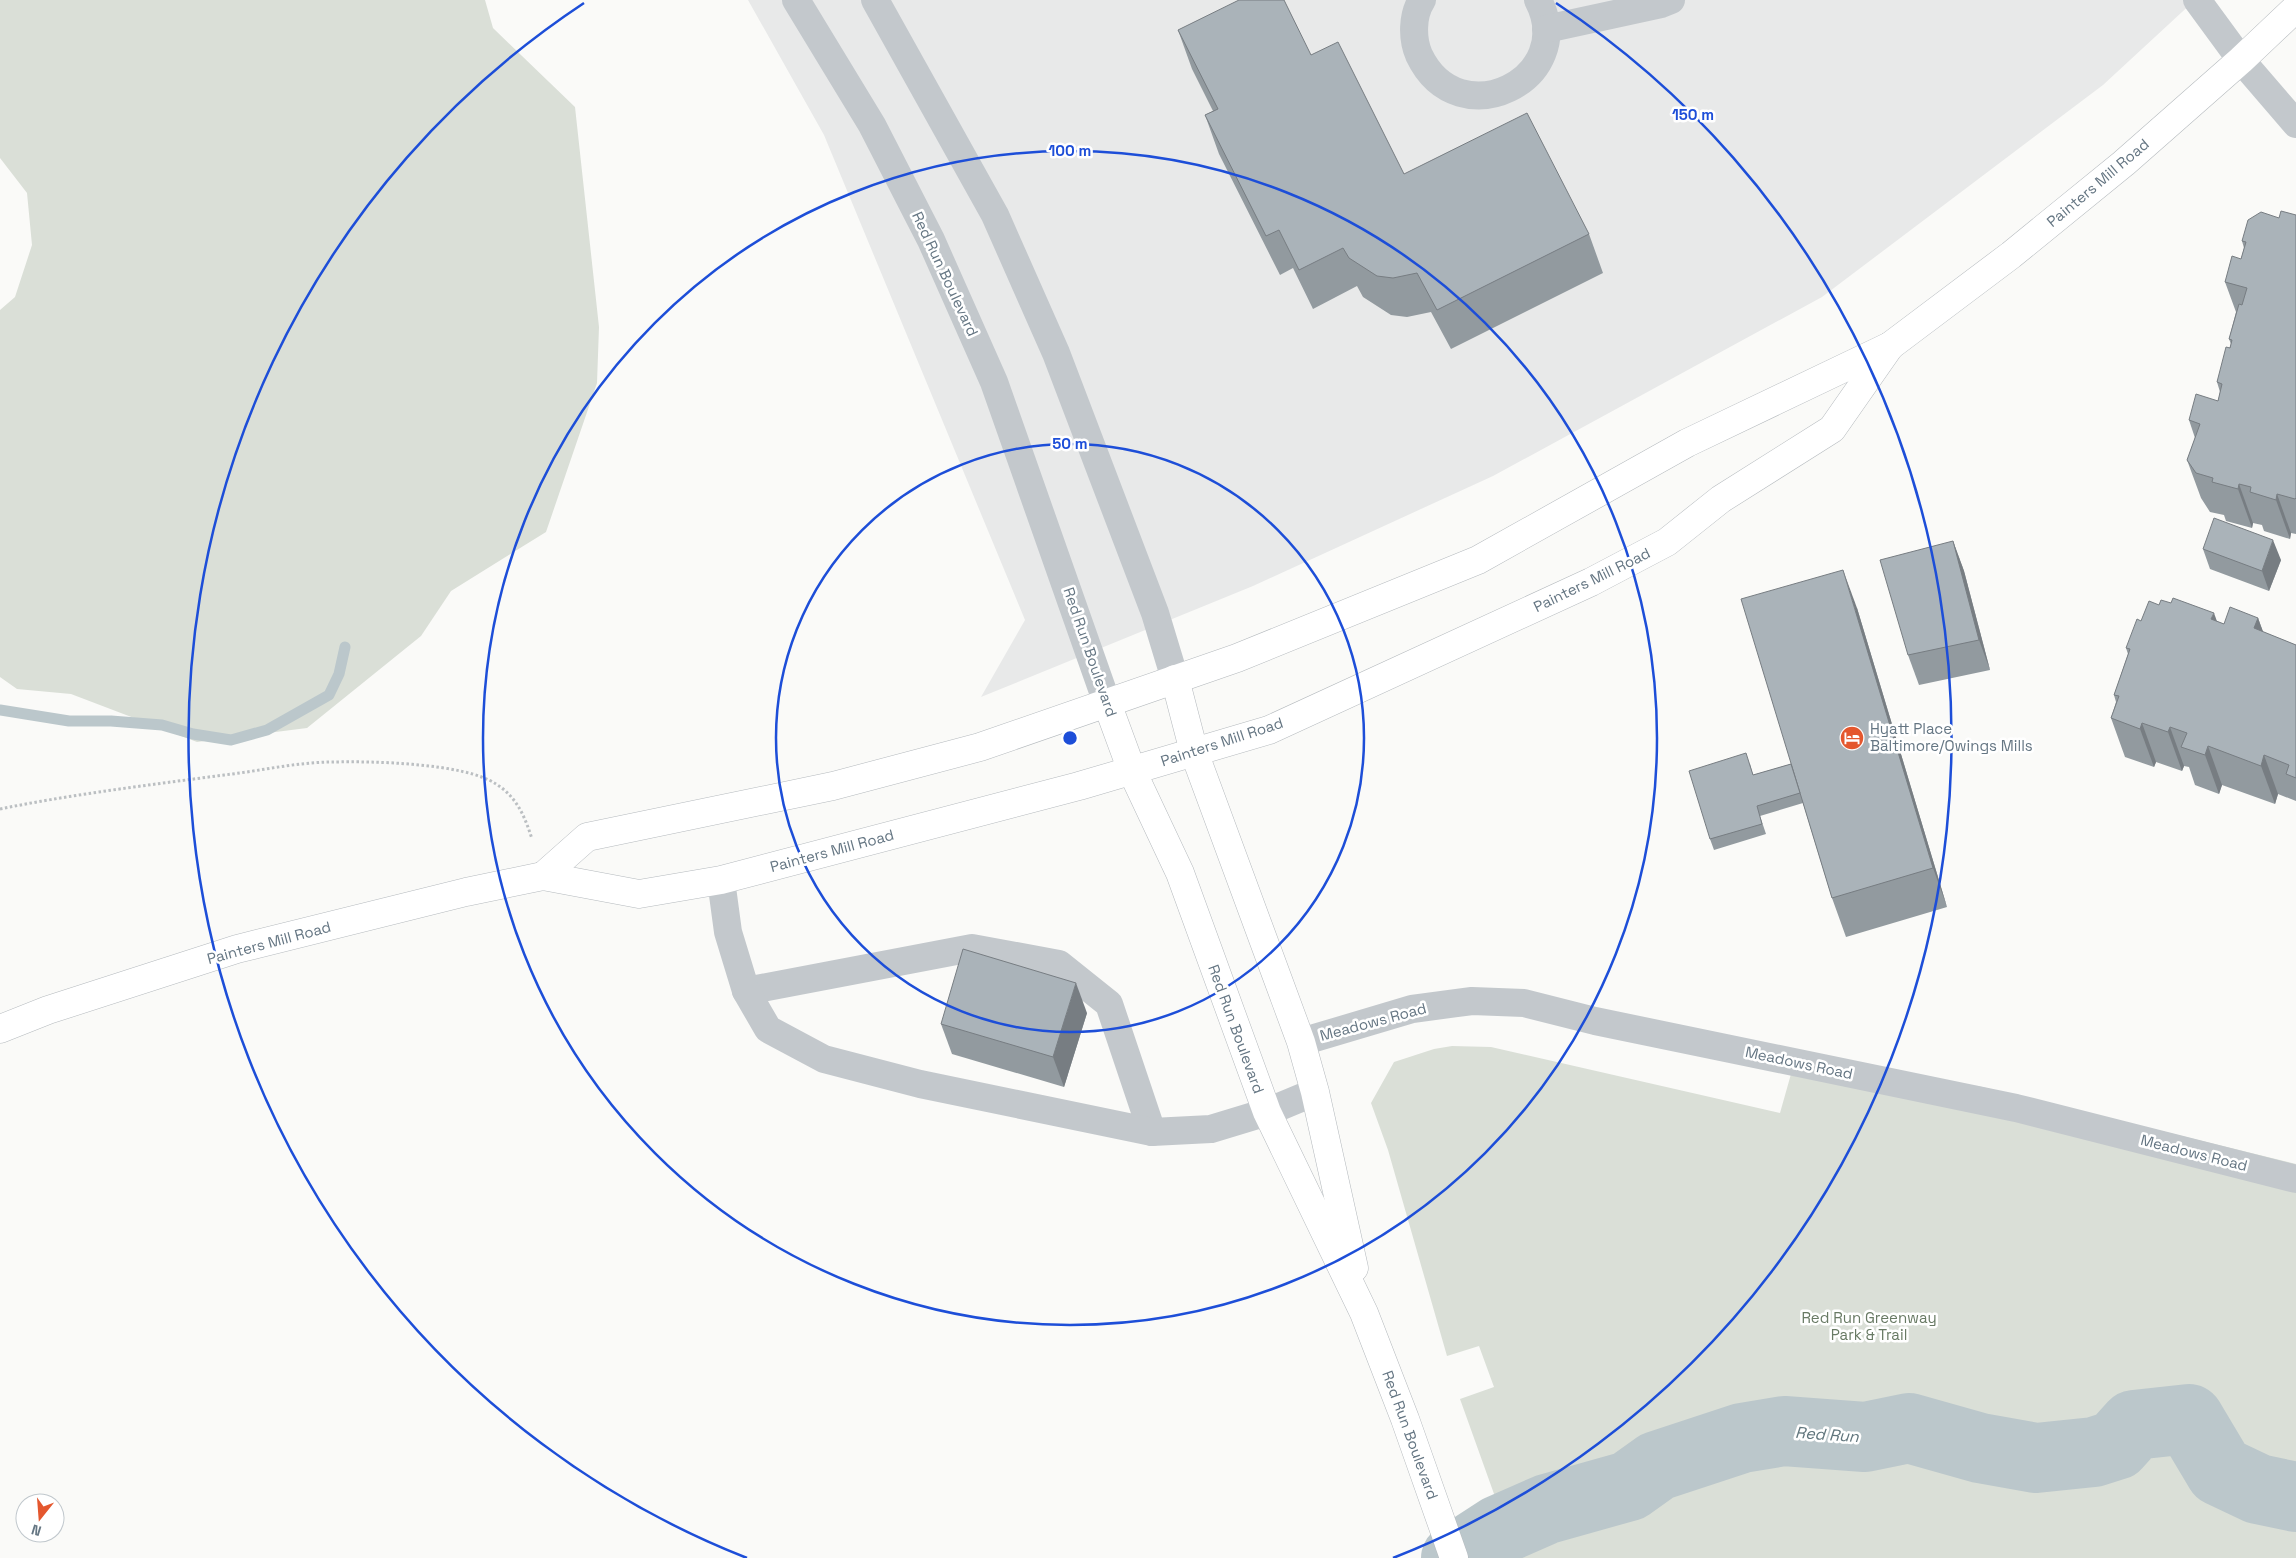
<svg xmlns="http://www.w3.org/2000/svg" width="2296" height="1558" font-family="'Space Grotesk',sans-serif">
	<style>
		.built { fill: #e8e9e9 }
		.green { fill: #dadfd7 }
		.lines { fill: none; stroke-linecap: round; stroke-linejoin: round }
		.stream { stroke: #bbc7cb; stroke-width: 11 }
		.river { stroke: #bbc7cb; stroke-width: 70 }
		.major-casing { stroke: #b5babe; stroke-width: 29 }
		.path { stroke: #bbbfc2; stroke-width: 3; stroke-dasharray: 2.5 2.5; stroke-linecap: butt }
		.minor { stroke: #c3c8cc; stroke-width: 28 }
		.major { stroke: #fff; stroke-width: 28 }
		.wall { fill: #929a9f }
		.shaded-wall { fill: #777d82 }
		.building { fill: #aab3b9; stroke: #777d82 }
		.ring { fill: none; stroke: #1d4ed8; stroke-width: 2.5 }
		.labels { text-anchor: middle; stroke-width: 5; stroke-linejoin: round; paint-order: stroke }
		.street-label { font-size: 15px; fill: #657683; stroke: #fff }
		.poi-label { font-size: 15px; fill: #657683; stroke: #fff; text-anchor: start }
		.park-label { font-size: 15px; fill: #687a64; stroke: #fff }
		.water-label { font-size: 16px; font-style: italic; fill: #60757c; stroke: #fff }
		.centre { fill: #1d4ed8; stroke: #fff; stroke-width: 2.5 }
		.ring-label { font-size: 15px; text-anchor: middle; font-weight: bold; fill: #1d4ed8; stroke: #fff; stroke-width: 5; stroke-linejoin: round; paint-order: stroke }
	</style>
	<rect width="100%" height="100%" fill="#fafaf8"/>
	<!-- built -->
	<polygon class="built" points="748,0 2195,0 2103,85 1822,297 1493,476 1253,586 981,697 1025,620 824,135"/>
	<!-- green -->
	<g class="green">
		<polygon points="0,0 485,0 493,28 575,107 599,327 597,383 546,532 451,591 421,636 307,728 197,742 71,694 17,689 0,677 0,310 15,297 32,245 27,193 0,158"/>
		<polygon points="1452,1046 1491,1047 1780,1113 1791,1074 1978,1086 2296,1164 2296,1558 1517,1558 1460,1399 1494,1387 1479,1346 1447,1356 1388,1150 1371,1103 1394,1062 1434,1049"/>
	</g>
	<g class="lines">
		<!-- stream -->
		<polyline class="stream" points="0,710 69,721 111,721 162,725 193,734 231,740 267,730 329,695 339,674 345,647"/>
		<!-- river -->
		<polyline class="river" points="1456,1558 1499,1530 1547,1509 1629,1486 1657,1466 1742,1438 1784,1431 1865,1437 1909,1428 1980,1448 2036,1458 2094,1452 2116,1445 2134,1425 2189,1419 2220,1471 2258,1489 2296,1497"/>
		<!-- major casing -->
		<g class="major-casing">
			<g id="major">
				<polyline points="1175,679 1194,752 1301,1042 1315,1092 1354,1268"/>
				<polyline points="1107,703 1132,771 1180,873 1267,1112 1364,1313 1405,1419 1454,1558"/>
				<polyline points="543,876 587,837 833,786 980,747 1237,658 1478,560 1687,443 1890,346 2011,255 2124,163 2241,60 2296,8"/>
				<polyline points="0,1029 48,1010 237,949 466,892 543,876 639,894 721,880 1079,786 1269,730 1591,582 1667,542 1721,499 1832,429 1890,346"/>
			</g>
		</g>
		<!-- path -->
		<path class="path" d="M 0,809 C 74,794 149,785 224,775 C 260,771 297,762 333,762 C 372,761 465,763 496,784 C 517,797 525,817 532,839"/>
		<!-- minor -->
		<g class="minor">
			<polyline points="796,0 872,125 931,240 994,382 1107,703"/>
			<polyline points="875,0 995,215 1056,353 1155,613 1175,679"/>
			<path d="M 1422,0 C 1412,15 1412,39 1419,55 C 1459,139 1579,78 1538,0"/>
			<polyline points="2197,0 2241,60 2296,124"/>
			<polyline points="1546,29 1661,4 1671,0"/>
			<polyline points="721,880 728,932 746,991 972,948 1059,964 1109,1004 1152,1132"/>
			<polyline points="746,991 768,1029 824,1059 920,1084 1152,1132 1211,1129 1267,1112 1315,1092"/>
			<polyline points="1301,1042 1412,1009 1472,1001 1524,1003 1595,1021 2016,1108 2296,1179"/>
		</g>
		<!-- major -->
		<use href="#major" class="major"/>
	</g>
	<!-- wall -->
	<g class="wall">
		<polygon points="1178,30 1311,55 1404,174 1589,234 1603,273 1451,349 1431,312 1407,317 1391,315 1363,297 1357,286 1313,309 1293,268 1280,275 1219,154 1205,115 1213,111 1192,69"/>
		<polygon points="2296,215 2296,534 2291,533 2290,539 2264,531 2262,525 2253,523 2252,528 2226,521 2224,515 2210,512 2201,498 2187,460 2195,438 2189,420 2218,401 2220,392 2217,382 2231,344 2229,339 2236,312 2225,282 2241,259 2244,248 2242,241 2279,218"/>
		<polygon points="1953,541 1964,571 1990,670 1919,685 1908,655"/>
		<polygon points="2203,549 2281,560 2269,591 2210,569"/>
		<polygon points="2171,603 2224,624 2258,618 2263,632 2296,645 2296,801 2278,794 2275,804 2222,785 2219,794 2195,785 2189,767 2184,766 2182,771 2156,762 2154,767 2125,757 2111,718 2116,702 2114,695 2128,654 2126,648 2141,621 2159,605"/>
		<polygon points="1857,608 1947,907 1846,937 1832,898 1803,803 1760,816 1766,834 1714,850 1710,839 1750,764 1753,775 1791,764"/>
		<polygon points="1087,1013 1064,1087 952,1054 941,1024"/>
	</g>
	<!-- shaded-wall -->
	<g class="shaded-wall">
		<polygon points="2239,484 2253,523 2252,528 2238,489"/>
		<polygon points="2277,494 2291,533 2290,539 2276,500"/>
		<polygon points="2273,540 2281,560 2269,591 2262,571"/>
		<polygon points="1953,541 1964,571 1990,670 1979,640"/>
		<polygon points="1843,570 1857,608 1947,907 1933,868"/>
		<polygon points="2214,613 2228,652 2211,619"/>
		<polygon points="2258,618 2272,656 2254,628"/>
		<polygon points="2142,723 2156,762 2154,767 2140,729"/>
		<polygon points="2170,727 2184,766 2182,771 2168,732"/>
		<polygon points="2208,746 2222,785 2219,794 2205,755"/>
		<polygon points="2264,755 2278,794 2275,804 2261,766"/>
		<polygon points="1076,983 1087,1013 1064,1087 1053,1057"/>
	</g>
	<!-- building -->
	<g class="building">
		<polygon points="1239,0 1284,0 1311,55 1338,42 1404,174 1527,113 1589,234 1437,310 1417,273 1393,278 1377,276 1349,258 1343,248 1299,270 1279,230 1266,236 1205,115 1218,109 1178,30"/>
		<polygon points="2281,211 2296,215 2296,498 2295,499 2277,494 2276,500 2250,492 2251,487 2239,484 2238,489 2212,482 2213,478 2196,473 2187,460 2200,424 2189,420 2196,394 2218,401 2222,384 2217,382 2226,347 2230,348 2232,340 2229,339 2239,304 2242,305 2247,288 2225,282 2232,256 2241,259 2246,242 2242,241 2248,220 2261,212 2279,218"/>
		<polygon points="2214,518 2273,540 2262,571 2203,549"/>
		<polygon points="1953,541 1979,640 1908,655 1880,560"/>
		<polygon points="1843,570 1933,868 1832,898 1741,599"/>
		<polygon points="2173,598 2214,613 2211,619 2224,624 2230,607 2258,618 2254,628 2296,645 2296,778 2286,774 2289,765 2264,755 2261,766 2208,746 2205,755 2181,747 2187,733 2170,727 2168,732 2142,723 2140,729 2111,718 2119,696 2114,695 2130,649 2126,648 2137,619 2141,621 2149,601 2159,605 2161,600 2171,603"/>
		<polygon points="1746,753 1753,775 1791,764 1800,793 1757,806 1762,824 1710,839 1689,771"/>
		<polygon points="963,949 1076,983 1053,1057 941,1024"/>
	</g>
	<!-- distance rings -->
	<g class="ring">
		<circle cx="1070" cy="738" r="294"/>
		<circle cx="1070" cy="738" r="587"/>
		<path d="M747 1558A881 881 0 0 1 584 3M1556 3A881 881 0 0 1 1393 1558"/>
	</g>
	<!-- icons -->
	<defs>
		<g id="hotel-disc" transform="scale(1.25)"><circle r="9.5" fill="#e4572e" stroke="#fff"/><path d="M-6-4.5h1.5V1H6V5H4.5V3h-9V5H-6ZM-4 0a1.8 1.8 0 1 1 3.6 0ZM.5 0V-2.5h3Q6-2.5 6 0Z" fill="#fff"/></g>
	</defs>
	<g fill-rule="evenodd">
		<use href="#hotel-disc" x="1852" y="738"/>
	</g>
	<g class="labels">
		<!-- street labels -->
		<g class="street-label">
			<text transform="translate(2098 183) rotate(-40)" y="5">Painters Mill Road</text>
			<text transform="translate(945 274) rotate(65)" y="5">Red Run Boulevard</text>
			<text transform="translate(1592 580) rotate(-26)" y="5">Painters Mill Road</text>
			<text transform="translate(1090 652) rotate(71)" y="5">Red Run Boulevard</text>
			<text transform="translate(1222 742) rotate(-18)" y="5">Painters Mill Road</text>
			<text transform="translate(832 851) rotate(-15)" y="5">Painters Mill Road</text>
			<text transform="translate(269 943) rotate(-15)" y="5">Painters Mill Road</text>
			<text transform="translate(1373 1022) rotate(-15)" y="5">Meadows Road</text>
			<text transform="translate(1236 1029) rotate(70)" y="5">Red Run Boulevard</text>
			<text transform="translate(1799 1063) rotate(12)" y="5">Meadows Road</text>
			<text transform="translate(2194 1153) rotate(14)" y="5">Meadows Road</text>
			<text transform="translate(1410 1435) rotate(70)" y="5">Red Run Boulevard</text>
		</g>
		<!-- poi labels -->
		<g class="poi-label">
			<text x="1870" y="734">Hyatt Place<tspan x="1870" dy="17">Baltimore/Owings Mills</tspan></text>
		</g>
		<!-- park labels -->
		<g class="park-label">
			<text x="1869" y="1323">Red Run Greenway<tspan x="1869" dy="17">Park &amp; Trail</tspan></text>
		</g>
		<!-- water labels -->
		<g class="water-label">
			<text transform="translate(1827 1434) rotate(4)" y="6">Red Run</text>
		</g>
	</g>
	<circle cx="1070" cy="738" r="8" class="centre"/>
	<g class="ring-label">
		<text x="1693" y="120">150 m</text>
		<text x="1070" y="156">100 m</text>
		<text x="1070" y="449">50 m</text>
	</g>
	<!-- north arrow -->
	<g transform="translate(40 1518) rotate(197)"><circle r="24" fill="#ffffff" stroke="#c1c8cd"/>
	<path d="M0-4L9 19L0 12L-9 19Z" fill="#e4572e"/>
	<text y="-8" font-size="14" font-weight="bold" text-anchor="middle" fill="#657683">N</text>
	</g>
</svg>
